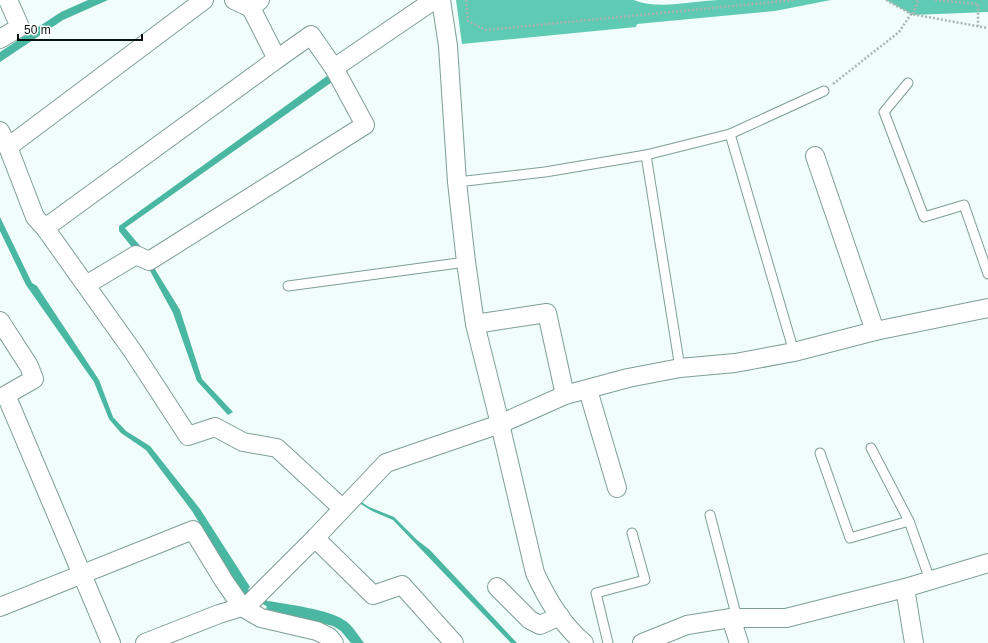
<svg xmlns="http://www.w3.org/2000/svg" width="988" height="643" font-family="Arial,sans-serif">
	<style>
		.forest { fill: #60cbb5 }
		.water { fill: #49b7a1 }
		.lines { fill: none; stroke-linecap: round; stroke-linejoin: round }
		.stream { stroke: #49b7a1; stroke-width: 5 }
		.service-casing { stroke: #7f9e96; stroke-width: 11 }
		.minor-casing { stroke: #7f9e96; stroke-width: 20 }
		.path { stroke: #a9b5b2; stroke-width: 2.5; stroke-dasharray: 2 2; stroke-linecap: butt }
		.service { stroke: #fff; stroke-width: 9 }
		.minor { stroke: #fff; stroke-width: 18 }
	</style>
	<rect width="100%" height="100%" fill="#f0fdfa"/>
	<!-- forest -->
	<g class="forest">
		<path d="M 456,0 L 634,0 C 657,10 693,1 718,0 C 756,0 794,0 831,0 L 775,11 L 637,24 L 636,27 L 462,44 Z"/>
		<polygon points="886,0 988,0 988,12 913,15"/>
	</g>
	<!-- water -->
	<g class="water">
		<polygon points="88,0 108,0 63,20 0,62 0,52 61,12"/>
		<polygon points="327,76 332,82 125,228 141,247 135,251 119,231 119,226"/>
		<polygon points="0,217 32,283 37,286 99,380 113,417 126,431 150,446 200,509 250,587 243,595 192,511 146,450 121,433 109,419 94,382 26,285 0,231"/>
		<polygon points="153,266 180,310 202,379 233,412 228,415 197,381 173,313 149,269"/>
		<polygon points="357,499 369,507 394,517 417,540 430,550 517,643 511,643 393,520 372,511 356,501"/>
		<path d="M 269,601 C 289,605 328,609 344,620 C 352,625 358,635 364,643 L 351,643 L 341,631 L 333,626 L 266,609 Z"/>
	</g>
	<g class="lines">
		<!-- stream -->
		<polyline class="stream" points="244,587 247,592 273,607"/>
		<!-- service casing -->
		<g class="service-casing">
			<g id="service">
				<polyline points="908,83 884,112 924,217 964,205 988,274"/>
				<polyline points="730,134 794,352"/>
				<polyline points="646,155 680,368"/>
				<polyline points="457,182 545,172 646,155 730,134 824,91"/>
				<polyline points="288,286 466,262"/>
				<polyline points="871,448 909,521"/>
				<polyline points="820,453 850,538 909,521 930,580"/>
				<polyline points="710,515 737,618"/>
				<polyline points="608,643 596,593 645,580 632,533"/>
			</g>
		</g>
		<!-- minor casing -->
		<g class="minor-casing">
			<g id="minor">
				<polyline points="234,0 251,8"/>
				<path d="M 441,0 L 448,46 L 457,182 L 466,262 L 475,324 L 500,424 L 535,573 C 547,599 562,625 584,643"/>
				<polyline points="0,39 20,27 8,0"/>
				<polyline points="277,59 311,35 334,68"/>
				<polyline points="0,131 8,147 35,217 45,228 134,353 188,436 215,427 243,442 277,448 342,508"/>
				<polyline points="8,147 204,0"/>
				<polyline points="815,156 875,331"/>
				<polyline points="45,228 277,59 251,8 260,0"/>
				<polyline points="86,285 136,255 149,261 365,125 334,68 434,0"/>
				<polyline points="0,321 29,366 34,379 6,395 111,643"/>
				<polyline points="475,324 547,313 565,395"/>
				<polyline points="588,390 617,488"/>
				<polyline points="315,538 373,595 402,585 454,643"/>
				<polyline points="497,587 530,620 540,625 560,616"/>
				<polyline points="905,588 914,643"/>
				<polyline points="0,607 193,530 224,581 242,607 261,618 317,631 329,637 334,643"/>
				<polyline points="731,618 739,643"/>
				<polyline points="145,643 219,614 242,607 251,602 315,538 386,463 500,424 565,395 628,378 680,368 735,363 794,352 875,331 988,308"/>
				<polyline points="642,643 687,625 731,618 786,618 905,588 988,563"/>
			</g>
		</g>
		<!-- path -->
		<g class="path">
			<polyline points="466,0 468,21 486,30 794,0"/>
			<polyline points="886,0 913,15 918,0"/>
			<polyline points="935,0 978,4 978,26"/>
			<polyline points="833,84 899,32 911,14 988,28"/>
		</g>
		<!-- service -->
		<use href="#service" class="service"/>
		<!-- minor -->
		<use href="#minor" class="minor"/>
	</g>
	<!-- scale -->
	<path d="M18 34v6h124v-6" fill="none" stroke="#071310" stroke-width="2"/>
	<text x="24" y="34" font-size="12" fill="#071310" stroke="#ffffff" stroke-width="3" paint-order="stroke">50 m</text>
</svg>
